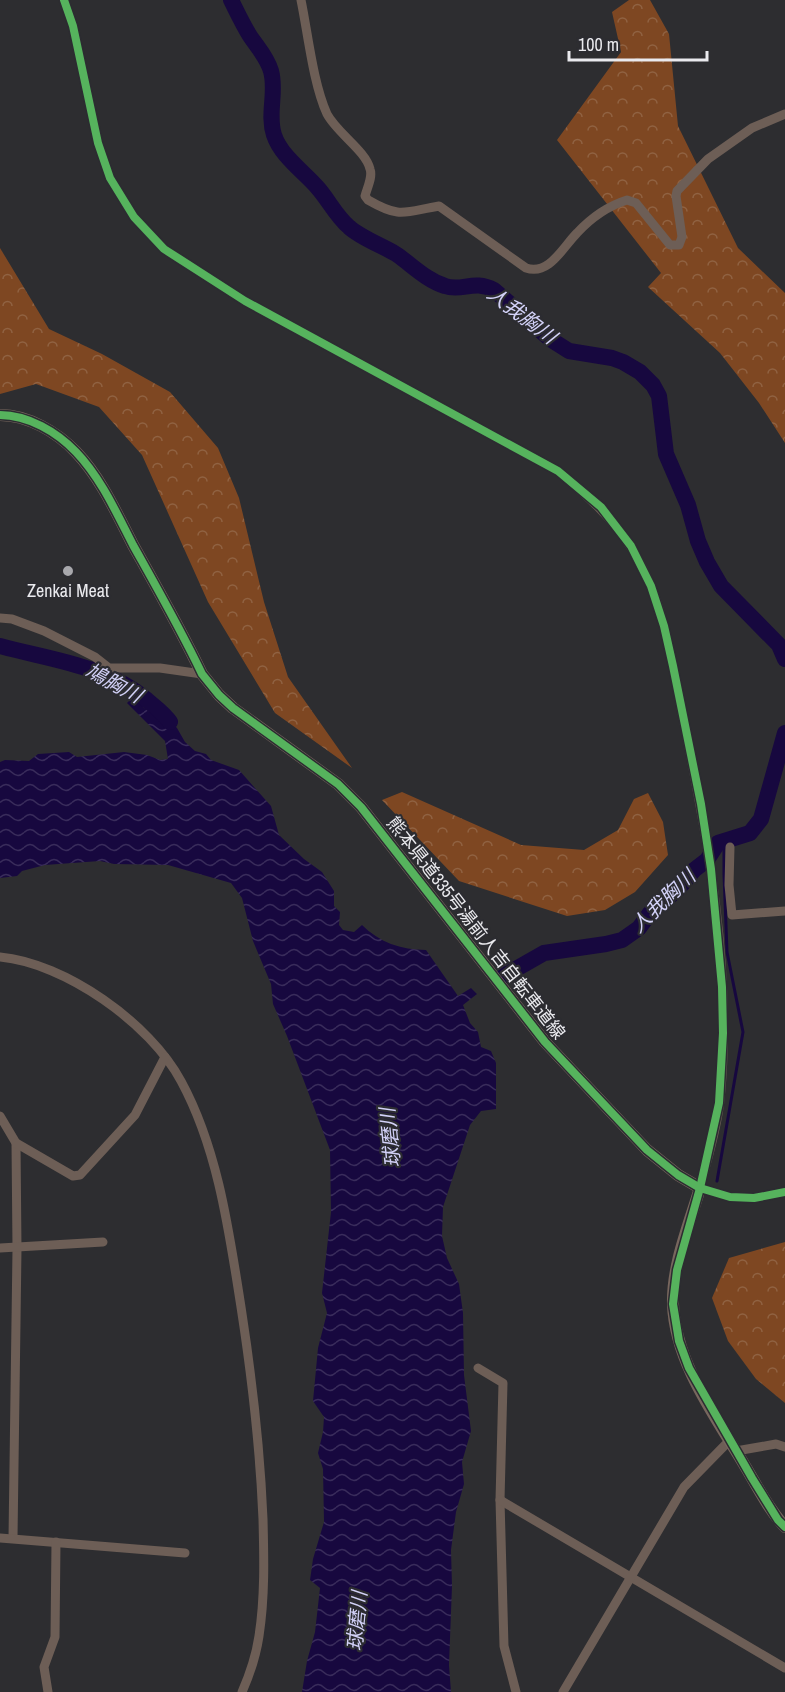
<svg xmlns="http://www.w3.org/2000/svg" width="785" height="1692" font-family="'Archivo Narrow','Noto Sans JP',sans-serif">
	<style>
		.forest { fill: url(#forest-crowns) }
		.water { fill: url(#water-waves) }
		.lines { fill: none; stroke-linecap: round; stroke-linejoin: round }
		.stream { stroke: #17083f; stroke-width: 3 }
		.river { stroke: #17083f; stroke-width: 16 }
		.minor { stroke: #6d5e56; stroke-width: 9 }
		.major { stroke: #78675e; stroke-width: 12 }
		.cycleway-casing { stroke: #2c2c31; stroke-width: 11 }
		.cycleway { stroke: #56b35d; stroke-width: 8 }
		.poi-dot { fill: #a8a8ac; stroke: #2c2c31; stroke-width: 2 }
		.labels { text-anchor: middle; stroke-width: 4.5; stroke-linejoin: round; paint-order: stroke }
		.poi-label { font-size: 18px; fill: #eaeaee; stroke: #2c2c31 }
		.street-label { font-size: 18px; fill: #eaeaee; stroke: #2c2c31 }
		.water-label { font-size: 20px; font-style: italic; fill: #d2d1f7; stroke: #2c2c31 }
	</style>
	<defs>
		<pattern id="forest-crowns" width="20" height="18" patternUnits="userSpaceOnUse" patternTransform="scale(1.5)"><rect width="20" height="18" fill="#7e4722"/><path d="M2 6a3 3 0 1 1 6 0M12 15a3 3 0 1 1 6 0" fill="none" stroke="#906242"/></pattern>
		<pattern id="water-waves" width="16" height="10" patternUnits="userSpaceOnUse" patternTransform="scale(1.5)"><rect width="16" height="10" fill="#17083f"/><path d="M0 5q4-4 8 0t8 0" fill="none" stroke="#392c5b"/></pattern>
	</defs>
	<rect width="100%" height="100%" fill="#2d2d30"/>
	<!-- forest -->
	<g class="forest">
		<polygon points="629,0 650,0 669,34 678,126 738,248 785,293 785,443 759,403 720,353 648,287 661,273 557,140 621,52 612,12"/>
		<polygon points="0,248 49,329 102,354 170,392 218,448 239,498 264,602 288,677 352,768 275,713 208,602 142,455 99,407 36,384 0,394"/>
		<polygon points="402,792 521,845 584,850 618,830 634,799 648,793 663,822 668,855 635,892 605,910 567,916 459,881 382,800"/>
		<polygon points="785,1242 785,1403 756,1379 728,1341 712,1298 729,1258"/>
	</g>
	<!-- water -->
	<path class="water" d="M 144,689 L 143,707 L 151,713 L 157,706 L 177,728 L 185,742 L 195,751 L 206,754 L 211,760 L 239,770 L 271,806 L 279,835 L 304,859 L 322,872 L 334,891 L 334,906 L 340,912 L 339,925 L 343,930 L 354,932 L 362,925 C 379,942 401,950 426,950 L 458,996 L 471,988 L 477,994 L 463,1005 L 470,1023 L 478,1032 L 481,1047 L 491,1051 L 496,1063 L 496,1109 L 481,1111 L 470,1125 L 443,1207 L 442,1236 L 447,1258 L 459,1284 L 463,1313 L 464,1375 L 471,1431 L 462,1462 L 464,1484 L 456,1512 L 451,1550 L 452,1586 L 449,1665 L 451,1692 L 302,1692 L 307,1661 L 315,1632 L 320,1588 L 310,1580 L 313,1559 L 324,1522 L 323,1469 L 318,1453 L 323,1432 L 324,1417 L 313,1401 L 318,1348 L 327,1313 L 322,1293 L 331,1212 L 330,1150 L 287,1036 L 273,1004 L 271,984 L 253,941 L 242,898 L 231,883 L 168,865 L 114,864 L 100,861 L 45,865 L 22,871 L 17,876 L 0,878 L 0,762 L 5,760 L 29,761 L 38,754 L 69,752 L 77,757 L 124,752 L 147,755 L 160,760 L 168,759 L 165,741 L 127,703 L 135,695 Z"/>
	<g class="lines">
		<!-- stream -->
		<polyline class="stream" points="717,1181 743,1032 727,952 724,874 724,841"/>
		<!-- river -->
		<g class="river">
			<path d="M 231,0 C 237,12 243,25 250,36 C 258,48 267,57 271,71 C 277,92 267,114 274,135 C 281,156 303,171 317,187 C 328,199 336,216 349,227 C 361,238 381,245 396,254 C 412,265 426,280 445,286 C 462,292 474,279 494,290 L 550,339 L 569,351 L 612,358 L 623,362 L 640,372 L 653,385 L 659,396 L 666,454 L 688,505 L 698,541 L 707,562 L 721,586 L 779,645 L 785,659"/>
			<path d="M 0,646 C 51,660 105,665 147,700 C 155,707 164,713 170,722"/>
			<polyline points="502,977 544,953 606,944 622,940 639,928 650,913 677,890 694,870 707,860 718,843 750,833 761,819 785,733"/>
		</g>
		<!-- minor -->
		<g class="minor">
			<path d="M 64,0 L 73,26 L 98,143 L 110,178 L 134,217 L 164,249 L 245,301 L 558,471 C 586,495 610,515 630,546 C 663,595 671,657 682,713 C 708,839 733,971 720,1100 C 717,1130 707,1159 700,1188 L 730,1197 L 754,1198 L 785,1192"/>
			<path d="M 301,0 C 308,34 313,83 327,114 C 337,133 366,151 370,169 C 373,177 367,188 365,196 L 368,200 C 401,219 404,212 439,206 L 526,268 C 549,276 563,247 577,233 C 590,219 608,206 627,200 L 636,203 L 670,245 L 679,245 L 682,237 L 676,196 L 677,191 L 708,159 L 752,128 L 785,114"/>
			<polyline points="0,618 12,619 44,631 95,657 109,668 160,668 202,674"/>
			<polyline points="730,847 729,885 732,915 785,911"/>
			<path d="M 0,957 C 65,963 150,1023 181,1081 C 218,1149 229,1231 241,1307 C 252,1378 260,1447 263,1519 C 264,1558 265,1597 259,1636 C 256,1656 250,1674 242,1692"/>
			<polyline points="0,1116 16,1143 17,1249 13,1538"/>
			<polyline points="16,1143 73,1176 80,1175 135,1115 165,1057"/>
			<polyline points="0,1248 103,1242"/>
			<polyline points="478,1368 503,1383 500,1500 504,1646 516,1692"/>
			<polyline points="736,1451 776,1444 785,1447"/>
			<polyline points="500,1500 785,1668"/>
			<polyline points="0,1538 185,1553"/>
			<polyline points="48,1692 44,1667 55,1637 56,1542"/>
			<polyline points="563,1692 684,1487 730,1440"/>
		</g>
		<!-- major -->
		<path class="major" d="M 0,415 C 28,415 57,432 76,452 C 101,478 117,514 133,545 C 157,588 181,630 202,674 L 219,695 L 233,708 L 338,784 L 361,807 L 545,1042 L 647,1150 L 678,1175 L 700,1188 C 689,1225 672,1265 673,1304 C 675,1363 716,1417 745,1466 C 757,1486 769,1510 785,1527"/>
		<!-- cycleway casing -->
		<g class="cycleway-casing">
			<g id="cycleway">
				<polyline points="64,0 73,26 98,143 110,178 134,217 164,249 245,301 558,471 601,507 631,546 651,586 664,626 673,666 701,804 711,869 722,987 723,1033 719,1103 700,1188 677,1270 673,1304 679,1341 689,1368 752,1478 778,1520 785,1527"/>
				<path d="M 0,415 C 28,415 57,432 76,452 C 101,478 117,514 133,545 C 157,588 181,630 202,674 L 219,695 L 233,708 L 338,784 L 361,807 L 545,1042 L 647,1150 L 678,1175 L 700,1188 L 730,1197 L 754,1198 L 785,1192"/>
			</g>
		</g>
		<!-- cycleway -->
		<use href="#cycleway" class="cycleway"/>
	</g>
	<!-- markers -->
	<circle class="poi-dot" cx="68" cy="571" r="6"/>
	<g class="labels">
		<!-- poi labels -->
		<g class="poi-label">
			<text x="68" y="597">Zenkai Meat</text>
		</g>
		<!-- street labels -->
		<g class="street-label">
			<text transform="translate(476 928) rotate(52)" y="6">熊本県道335号湯前人吉自転車道線</text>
		</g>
		<!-- water labels -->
		<g class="water-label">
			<text transform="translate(522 315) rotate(37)" y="7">人我胸川</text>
			<text transform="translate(114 683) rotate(28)" y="7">鳩胸川</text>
			<text transform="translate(663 901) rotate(-44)" y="7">人我胸川</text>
			<text transform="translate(390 1138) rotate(-96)" y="7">球磨川</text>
			<text transform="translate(357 1621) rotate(-85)" y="7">球磨川</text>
		</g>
	</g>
	<!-- scale -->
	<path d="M569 51v9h138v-9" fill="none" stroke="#eaeaee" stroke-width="3"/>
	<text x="578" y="51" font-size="18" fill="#eaeaee" stroke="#2c2c31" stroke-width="4.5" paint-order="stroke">100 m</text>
</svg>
